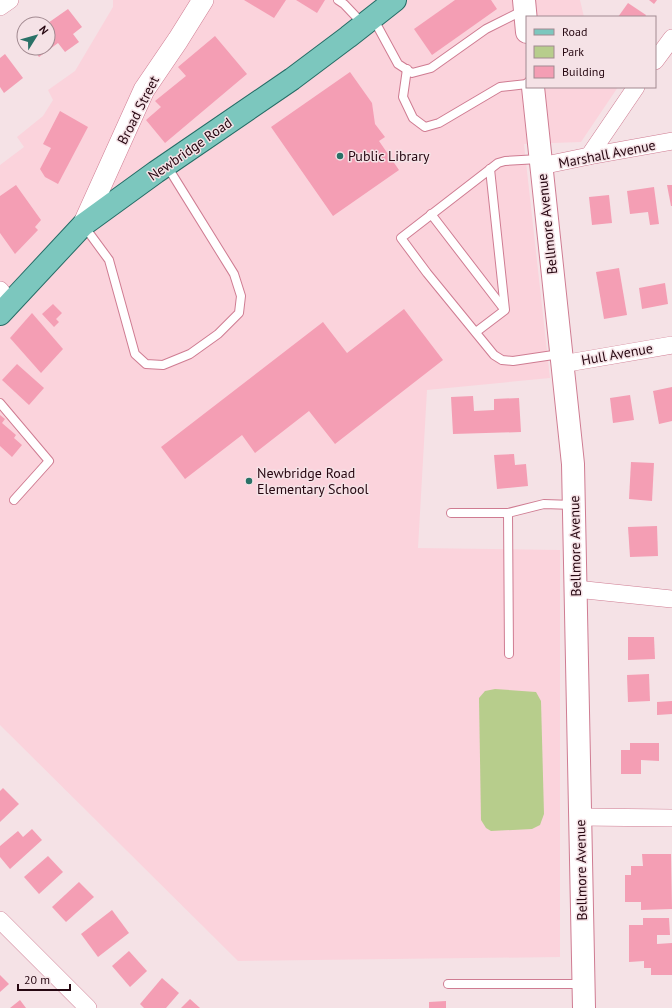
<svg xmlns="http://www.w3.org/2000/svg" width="672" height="1008" font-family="'PT Sans',sans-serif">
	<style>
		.built { fill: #fbd3dc }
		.green { fill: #b7cd8c }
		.building { fill: #f49eb4 }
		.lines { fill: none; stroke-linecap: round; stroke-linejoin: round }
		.service-casing { stroke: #cf7c92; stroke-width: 10 }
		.minor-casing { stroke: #cf7c92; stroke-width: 18 }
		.tertiary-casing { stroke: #cf7c92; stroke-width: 22 }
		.secondary-casing { stroke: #cf7c92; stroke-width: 24 }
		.primary-casing { stroke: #256c66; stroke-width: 24 }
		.service { stroke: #fff; stroke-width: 8 }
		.minor { stroke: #fff; stroke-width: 17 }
		.tertiary { stroke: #fff; stroke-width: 21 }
		.secondary { stroke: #fff; stroke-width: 22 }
		.primary { stroke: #7cc7be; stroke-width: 22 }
		.poi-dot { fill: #2a7167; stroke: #f5e2e6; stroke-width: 1.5 }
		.labels { text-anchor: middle; stroke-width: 3; stroke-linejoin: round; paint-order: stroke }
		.street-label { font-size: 14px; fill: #260711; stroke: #f5e2e6 }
		.poi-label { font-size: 14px; fill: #260711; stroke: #f5e2e6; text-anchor: start }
	</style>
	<rect width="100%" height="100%" fill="#f5e2e6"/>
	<!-- built -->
	<polygon class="built" points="113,0 580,0 584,17 527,17 527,87 618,87 581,142 524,144 550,378 427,390 418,548 560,550 560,957 238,961 0,725 0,165 24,147 17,137 43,116 53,100 48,90 75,71 113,7"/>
	<!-- green -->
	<polygon class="green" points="495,689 536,692 541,701 544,814 540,825 532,829 491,831 486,828 481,820 479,698 485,691"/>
	<!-- building -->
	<g class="building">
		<polygon points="244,0 286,0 274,18"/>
		<polygon points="296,0 325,0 317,13"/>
		<polygon points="455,0 491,0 497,9 432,55 414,29"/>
		<polygon points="649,0 657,0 654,4"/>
		<polygon points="628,3 646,15 645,17 618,17"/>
		<polygon points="68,9 82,27 73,34 79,42 65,52 58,43 39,57 32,48 48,48 48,23"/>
		<polygon points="215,36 247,74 165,143 146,120 161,107 155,101 186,76 178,67"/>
		<polygon points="5,54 23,78 4,93 0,87 0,58"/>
		<polygon points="350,72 372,103 375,124 385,137 379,141 399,170 333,216 271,127"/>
		<polygon points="60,111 88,127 58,184 45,177 40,169 51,148 43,144"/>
		<polygon points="16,185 41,220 35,227 38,230 15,254 0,233 0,196"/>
		<polygon points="667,185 672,185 672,206 671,206"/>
		<polygon points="654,187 659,224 650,225 648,212 630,214 627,191"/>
		<polygon points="609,195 612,223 592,225 589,197"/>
		<polygon points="619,268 627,315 604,319 596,272"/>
		<polygon points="665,283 668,304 642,309 639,288"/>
		<polygon points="53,304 62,313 56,319 59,322 54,327 42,314"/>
		<polygon points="404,309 443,360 335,444 309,411 255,453 242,435 185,479 161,447 323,322 347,353"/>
		<polygon points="32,313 63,349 41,373 10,338"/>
		<polygon points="17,364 44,388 29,405 2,380"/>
		<polygon points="672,387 672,421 659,424 653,391"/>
		<polygon points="630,395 634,420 613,423 610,398"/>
		<polygon points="473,396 474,411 494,410 494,399 519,398 521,432 453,434 451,397"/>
		<polygon points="0,415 5,419 2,423 16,435 14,438 22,445 12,457 0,446"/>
		<polygon points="514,454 515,465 526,464 528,486 497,489 494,455"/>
		<polygon points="631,462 654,463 652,501 629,499"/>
		<polygon points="657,526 658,556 630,557 628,527"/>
		<polygon points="628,637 654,637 655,659 628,660"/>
		<polygon points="649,674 650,701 628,702 627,675"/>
		<polygon points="672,701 672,714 657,715 657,702"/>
		<polygon points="630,743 659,743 659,761 641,760 641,774 621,774 621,750 630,750"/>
		<polygon points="3,788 19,804 0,822 0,791"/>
		<polygon points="32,829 42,840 10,869 0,857 0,846 18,831 23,837"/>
		<polygon points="642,854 671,854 672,909 641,910 641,902 625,902 625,875 631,875 631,866 643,866"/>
		<polygon points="48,856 63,872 39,894 24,877"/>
		<polygon points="79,882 94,897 66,922 52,907"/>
		<polygon points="112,910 129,933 98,957 81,934"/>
		<polygon points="643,918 669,918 670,935 657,935 657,944 672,943 672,975 651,975 651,968 644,968 644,961 629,962 629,925 643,925"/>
		<polygon points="129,951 147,971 130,987 112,966"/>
		<polygon points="0,975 9,984 0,992"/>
		<polygon points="162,978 179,993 166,1008 144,1008 140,1004"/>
		<polygon points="190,999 200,1008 181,1008"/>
		<polygon points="20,1000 26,1008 10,1008"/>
		<polygon points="446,1001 446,1008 429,1008 429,1002"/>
	</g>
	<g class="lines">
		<!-- service casing -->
		<g class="service-casing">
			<g id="service">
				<polyline points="338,0 344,4 363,24"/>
				<polyline points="373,18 398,64 412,73 431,68 486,29 524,10"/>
				<polyline points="407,69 403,97 413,118 425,127 439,123 500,87 527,84"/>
				<polyline points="539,159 505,161 498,163 401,238 427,273 494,355 502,360 513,361 560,354"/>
				<polyline points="431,214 504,309"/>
				<polyline points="84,226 109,260 135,354 146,364 163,365 190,354 218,334 239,313 241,296 234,274 167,166"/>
				<polyline points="476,332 505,310 490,169"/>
				<polyline points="0,403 49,461 14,500"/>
				<polyline points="451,513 508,513"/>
				<polyline points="509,654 508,513 544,504 573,505"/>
				<polyline points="448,984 583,984"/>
			</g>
		</g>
		<!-- minor casing -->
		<g class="minor-casing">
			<g id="minor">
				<polyline points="0,7 10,0"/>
				<polyline points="655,61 672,38"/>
				<polyline points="589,156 636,87"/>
				<polyline points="541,166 589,156 672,141"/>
				<polyline points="0,290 10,303"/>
				<polyline points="562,364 672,345"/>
				<polyline points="576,589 672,599"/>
				<polyline points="580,817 672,818"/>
				<polyline points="0,920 88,1008"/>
			</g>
		</g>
		<!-- tertiary casing -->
		<g class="tertiary-casing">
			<polyline id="tertiary" points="83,225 144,90 178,40 203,0"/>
		</g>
		<!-- secondary casing -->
		<g class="secondary-casing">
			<g id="secondary">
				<polyline points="524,0 527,32"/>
				<polyline points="533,87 573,464 584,1008"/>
			</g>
		</g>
		<!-- primary casing -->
		<g class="primary-casing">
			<polyline id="primary" points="0,314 83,225 156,172 292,79 348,37 395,0"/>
		</g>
		<!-- service -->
		<use href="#service" class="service"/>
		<!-- minor -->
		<use href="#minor" class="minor"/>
		<!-- tertiary -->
		<use href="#tertiary" class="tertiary"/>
		<!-- secondary -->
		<use href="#secondary" class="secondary"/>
		<!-- primary -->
		<use href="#primary" class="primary"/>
	</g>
	<!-- markers -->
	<g class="poi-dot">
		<circle cx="340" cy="156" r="4"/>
		<circle cx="249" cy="481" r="4"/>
	</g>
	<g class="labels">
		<!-- street labels -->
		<g class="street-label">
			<text transform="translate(138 110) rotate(-63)" y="5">Broad Street</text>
			<text transform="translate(190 149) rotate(-35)" y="5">Newbridge Road</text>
			<text transform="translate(607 154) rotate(-11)" y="5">Marshall Avenue</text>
			<text transform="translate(547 224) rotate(-96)" y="5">Bellmore Avenue</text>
			<text transform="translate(617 354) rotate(-10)" y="5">Hull Avenue</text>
			<text transform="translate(575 546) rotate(-91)" y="5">Bellmore Avenue</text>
			<text transform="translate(581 870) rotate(-91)" y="5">Bellmore Avenue</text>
		</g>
		<!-- poi labels -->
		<g class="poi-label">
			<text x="348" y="161">Public Library</text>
			<text x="257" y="478">Newbridge Road<tspan x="257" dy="16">Elementary School</tspan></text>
		</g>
	</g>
	<!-- legend -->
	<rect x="526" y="16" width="130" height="72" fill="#f5e2e6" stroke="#a28a91"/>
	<rect x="534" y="29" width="20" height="6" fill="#7cc7be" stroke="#a28a91"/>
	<text x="562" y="36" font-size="12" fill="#260711">Road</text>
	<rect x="534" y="46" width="20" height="12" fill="#b7cd8c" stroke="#a28a91"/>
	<text x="562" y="56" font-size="12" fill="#260711">Park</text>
	<rect x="534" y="66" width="20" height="12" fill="#f49eb4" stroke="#a28a91"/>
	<text x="562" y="76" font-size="12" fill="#260711">Building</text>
	<!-- north arrow -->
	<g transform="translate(36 36) rotate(53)"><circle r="19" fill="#f5e2e6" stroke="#a28a91"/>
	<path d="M0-3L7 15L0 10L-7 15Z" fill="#2a7167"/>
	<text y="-6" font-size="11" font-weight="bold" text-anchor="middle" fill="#260711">N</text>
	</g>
	<!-- scale -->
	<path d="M18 984v6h52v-6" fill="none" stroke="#260711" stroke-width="2"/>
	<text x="24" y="984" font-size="12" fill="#260711" stroke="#f5e2e6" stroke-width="3" paint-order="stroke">20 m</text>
</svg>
